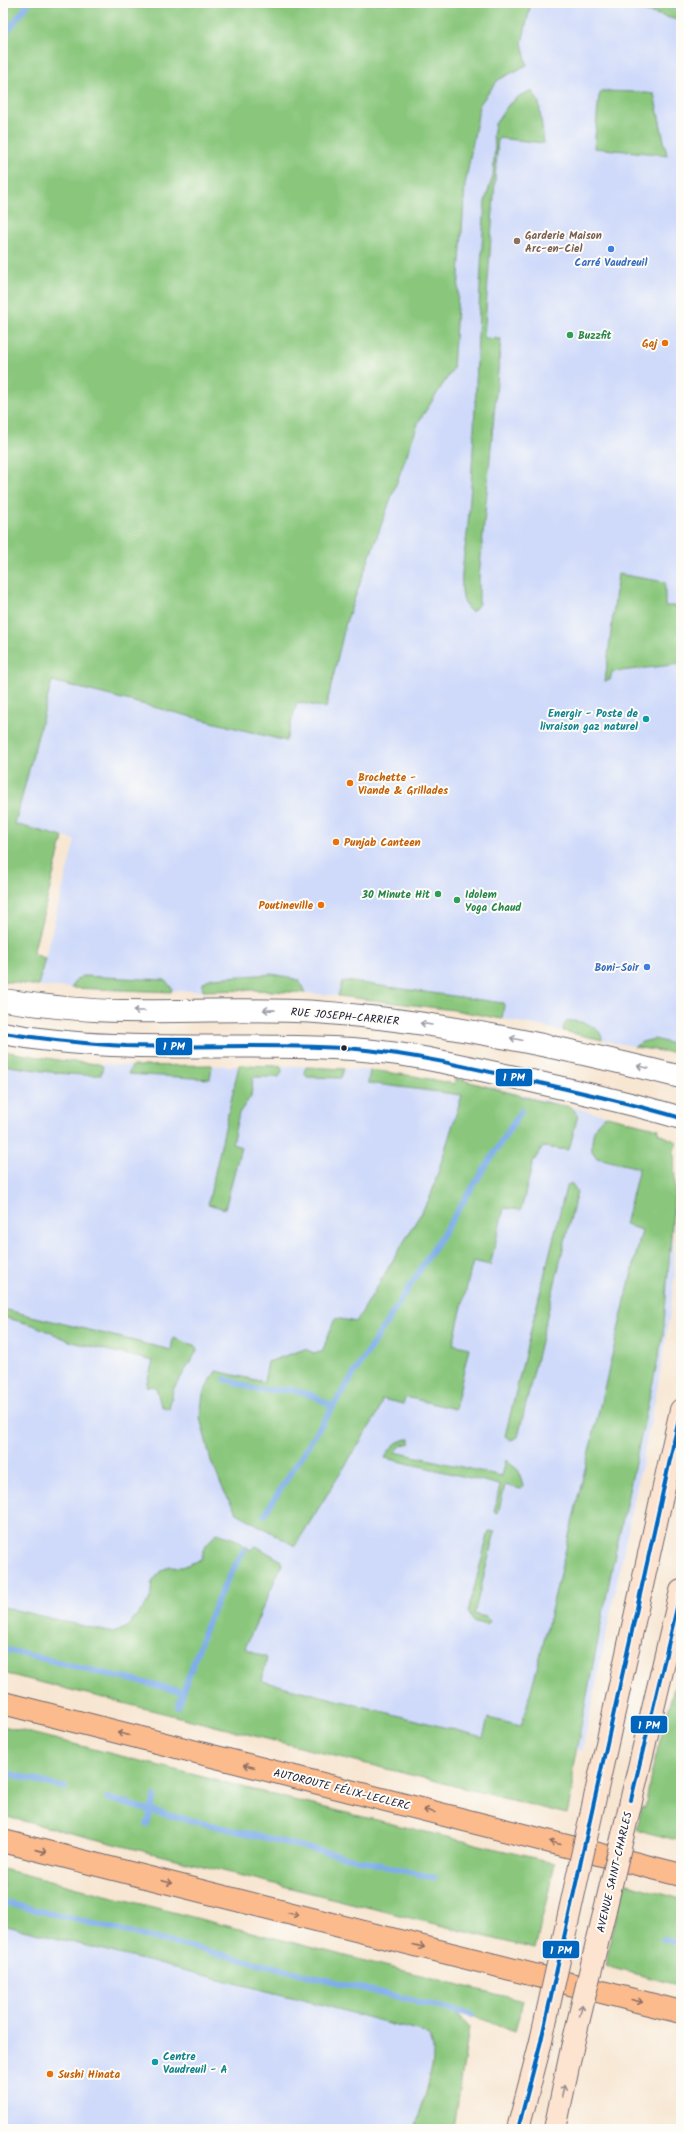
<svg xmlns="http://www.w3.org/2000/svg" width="684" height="2132" font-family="Kalam,sans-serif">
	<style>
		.built { fill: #cfdafa }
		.green { fill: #8ac77d; stroke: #56745c }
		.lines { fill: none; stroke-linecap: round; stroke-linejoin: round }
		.stream { stroke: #7faee9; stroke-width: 6 }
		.tertiary-casing { stroke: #6d6770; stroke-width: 24 }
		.secondary-casing { stroke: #6d6770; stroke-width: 24 }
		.motorway-casing { stroke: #6d6770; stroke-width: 24 }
		.tertiary { stroke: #fff; stroke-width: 22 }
		.secondary { stroke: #fde4d1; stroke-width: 22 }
		.motorway { stroke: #fbbb8d; stroke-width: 22 }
		.secondary-bridge-casing { stroke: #6d6770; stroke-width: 24; stroke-linecap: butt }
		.secondary-bridge { stroke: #fde4d1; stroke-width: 22 }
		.bus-1-casing { stroke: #fdfcf7; stroke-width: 7 }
		.bus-1 { stroke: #0065bd; stroke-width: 4 }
		.oneway { stroke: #9c9ca7 }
		.oneway2 { stroke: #8e6e64 }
		.oneway3 { stroke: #9a8d8e }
		.education-dot { fill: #8d6e63; stroke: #fdfcf7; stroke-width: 1.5 }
		.shop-dot { fill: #3f7fe0; stroke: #fdfcf7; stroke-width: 1.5 }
		.leisure-dot { fill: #2e9e5b; stroke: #fdfcf7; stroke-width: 1.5 }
		.food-dot { fill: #e8710a; stroke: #fdfcf7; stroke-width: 1.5 }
		.culture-dot { fill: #0f9aa8; stroke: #fdfcf7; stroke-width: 1.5 }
		.bus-dot { fill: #22223b; stroke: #fdfcf7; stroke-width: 1.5 }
		.labels { text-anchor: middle; stroke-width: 4; stroke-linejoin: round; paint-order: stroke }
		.education-label { font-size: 11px; font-weight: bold; fill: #785e54; stroke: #fdfcf7; text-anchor: start }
		.shop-label { font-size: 11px; font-weight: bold; fill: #366cbe; stroke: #fdfcf7 }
		.leisure-label { font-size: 11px; font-weight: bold; fill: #27864d; stroke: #fdfcf7; text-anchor: start }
		.food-label { font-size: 11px; font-weight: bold; fill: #c56008; stroke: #fdfcf7; text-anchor: start }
		.culture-label { font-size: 11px; font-weight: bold; fill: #0d838f; stroke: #fdfcf7; text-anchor: end }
		.street-label { font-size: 11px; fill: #22223b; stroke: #fdfcf7 }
		.line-badge { stroke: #fdfcf7; stroke-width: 1.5 }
		.badge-label { font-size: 11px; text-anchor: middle; font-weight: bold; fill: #fff }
	</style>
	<rect width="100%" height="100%" fill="#fdfcf7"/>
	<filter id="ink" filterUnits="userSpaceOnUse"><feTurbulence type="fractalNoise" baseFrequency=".025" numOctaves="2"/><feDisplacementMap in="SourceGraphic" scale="8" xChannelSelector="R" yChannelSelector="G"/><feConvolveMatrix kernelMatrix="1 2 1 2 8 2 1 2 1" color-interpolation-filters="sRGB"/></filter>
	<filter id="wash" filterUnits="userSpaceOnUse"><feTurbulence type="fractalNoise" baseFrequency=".012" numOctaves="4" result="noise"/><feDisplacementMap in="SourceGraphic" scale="16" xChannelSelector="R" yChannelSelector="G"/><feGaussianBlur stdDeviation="0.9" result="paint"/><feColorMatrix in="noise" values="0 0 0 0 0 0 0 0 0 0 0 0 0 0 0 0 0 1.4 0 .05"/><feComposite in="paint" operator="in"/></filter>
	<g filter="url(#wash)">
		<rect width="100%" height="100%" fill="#f7e6d2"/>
		<!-- built -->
		<g class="built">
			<polygon points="503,3 628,3 681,16 681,1054 620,1044 540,1026 454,1010 338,996 285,991 124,991 38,986 75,840 15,825 52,681 286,741 296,702 326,707 346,622 465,185 480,104"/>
			<polygon points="3,1051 65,1061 130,1066 300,1066 363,1070 454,1084 455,1078 659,1129 658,1133 677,1142 674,1151 675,1186 672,1236 675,1274 669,1320 656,1395 582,1751 576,1750 573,1767 3,1618"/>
			<polygon points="3,1925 319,2004 425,2033 431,2038 433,2051 430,2072 415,2129 3,2129"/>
		</g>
		<!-- green -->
		<g class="green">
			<polygon points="3,3 531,3 522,43 527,65 498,80 480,104 465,185 453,369 419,421 346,622 326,708 297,702 286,741 52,681 15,824 63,837 33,954 45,958 38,986 3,981"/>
			<polygon points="615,3 681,3 681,21"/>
			<path d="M 530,91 L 533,92 L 539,103 L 544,143 L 498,138 L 484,338 L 501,339 L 479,578 L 479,604 L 472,612 C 452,601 467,545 468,525 C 477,418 477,309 485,201 L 493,176 L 495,146 L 493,136 L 495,124 L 509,104 L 521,95 Z"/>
			<polygon points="602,91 638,92 654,94 667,155 594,148 599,96"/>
			<polygon points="618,574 665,582 665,606 681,606 681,664 612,672 610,680 605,681"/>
			<polygon points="273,974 299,980 305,993 255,990 203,991 202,985 205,981 212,978"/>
			<polygon points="82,976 165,980 172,988 171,992 72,988 75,981"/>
			<polygon points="346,981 503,1003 504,1005 502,1019 454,1010 338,996 342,982"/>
			<path d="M 567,1021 C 580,1020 602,1026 602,1040 L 563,1031 L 564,1025 Z"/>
			<polygon points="654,1039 681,1046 681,1054 634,1047 642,1042"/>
			<path d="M 3,1051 L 65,1061 L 99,1064 L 103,1066 L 101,1075 C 68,1076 36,1070 3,1065 Z"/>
			<polygon points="212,1065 210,1079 128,1074 132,1066"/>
			<polygon points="239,1065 281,1066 282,1072 279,1077 253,1077 251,1096 239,1113 232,1144 241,1147 225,1209 208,1204"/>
			<polygon points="306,1067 344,1069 341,1078 307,1077 305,1075"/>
			<polygon points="370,1070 414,1076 454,1084 455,1078 544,1102 571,1107 578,1115 569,1150 543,1147 533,1162 521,1210 504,1208 490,1265 473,1261 453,1344 469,1348 455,1409 406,1397 403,1404 382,1399 378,1413 295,1546 237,1513 224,1491 211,1461 200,1417 203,1394 216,1371 264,1382 268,1362 305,1349 314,1353 322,1352 335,1318 356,1322 430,1198 462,1095 368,1083"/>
			<path d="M 607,1116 L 659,1129 L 658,1133 L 677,1142 L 674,1151 L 675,1186 L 663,1336 L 611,1573 L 573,1767 L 573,1787 L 567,1814 L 3,1673 L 3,1607 L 113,1633 L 126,1628 L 150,1600 L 152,1582 L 161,1571 L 170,1566 L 183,1567 L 201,1559 L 206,1545 L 217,1533 L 235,1539 L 251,1550 L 256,1546 L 280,1560 L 282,1564 L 245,1648 L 267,1658 L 262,1681 L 483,1737 L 488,1718 L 521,1726 L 540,1657 L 642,1230 L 625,1225 L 639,1168 L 597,1158 L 592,1151 C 591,1139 594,1120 607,1116 Z"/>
			<polygon points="571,1183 577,1191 518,1437 511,1440 505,1436 566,1187"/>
			<polygon points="3,1309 171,1350 173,1338 196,1346 197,1351 173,1390 169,1409 161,1406 156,1387 146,1386 153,1361 72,1342 33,1325 3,1317"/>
			<path d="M 410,1439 L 410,1443 L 402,1445 L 395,1452 L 502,1476 L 506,1460 L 519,1471 L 523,1487 L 521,1489 L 505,1485 L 498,1513 L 494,1512 L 500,1485 L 385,1458 C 390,1447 398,1439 410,1439 Z"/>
			<polygon points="489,1531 495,1532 474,1614 486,1617 490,1621 487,1625 473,1621 468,1612"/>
			<polygon points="681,1661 681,1841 637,1830 642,1807 645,1808 651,1775"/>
			<polygon points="3,1726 305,1803 555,1863 535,1949 3,1816"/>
			<path d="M 3,1869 L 523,2001 L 515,2031 L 451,2008 L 469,2027 L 454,2129 L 415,2129 C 421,2107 439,2060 431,2040 C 430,2037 427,2035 425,2033 L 319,2004 L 3,1925 Z"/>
			<polygon points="624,1883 681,1899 681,1986 605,1966"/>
		</g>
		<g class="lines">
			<!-- stream -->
			<g class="stream">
				<polyline points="665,3 681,7"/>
				<polyline points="3,37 29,3"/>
				<polyline points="225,1379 257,1390 292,1390 314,1396 333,1407"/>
				<polyline points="264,1515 521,1111"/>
				<polyline points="3,1649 183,1692"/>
				<polyline points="178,1707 207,1624 222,1590 244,1550"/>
				<polyline points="3,1772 65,1788"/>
				<polyline points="107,1798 151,1811 435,1878"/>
				<polyline points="147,1825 155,1796"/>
				<polyline points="3,1902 473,2015"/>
				<polyline points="663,1939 681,1943"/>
			</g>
		</g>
	</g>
	<g filter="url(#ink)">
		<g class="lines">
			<!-- tertiary casing -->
			<g class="tertiary-casing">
				<g id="tertiary">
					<path d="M 3,1000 C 43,1006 83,1011 123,1011 C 187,1012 251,1008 316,1012 C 440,1021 561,1047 681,1077"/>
					<path d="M 3,1033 C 112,1054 223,1043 333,1048 C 399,1050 463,1066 527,1080 C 578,1092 630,1102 681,1118"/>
				</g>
			</g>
			<!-- secondary casing -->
			<g class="secondary-casing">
				<g id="secondary">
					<polyline points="596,1793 681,1410"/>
					<polyline points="631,1801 681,1591"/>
					<polyline points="518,2129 541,2041"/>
					<polyline points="555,2129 572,2048"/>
				</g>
			</g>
			<!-- motorway casing -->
			<g class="motorway-casing">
				<g id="motorway">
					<polyline points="3,1703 681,1875"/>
					<polyline points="3,1841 681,2012"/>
				</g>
			</g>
			<!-- tertiary -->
			<use href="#tertiary" class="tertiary"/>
			<!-- secondary -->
			<use href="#secondary" class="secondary"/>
			<!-- motorway -->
			<use href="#motorway" class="motorway"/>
			<!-- secondary-bridge casing -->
			<g class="secondary-bridge-casing">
				<g id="secondary-bridge">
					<polyline points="541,2041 596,1793"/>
					<polyline points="572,2048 631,1801"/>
				</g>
			</g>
			<!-- secondary-bridge -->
			<use href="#secondary-bridge" class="secondary-bridge"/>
			<!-- bus-1 casing -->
			<g class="bus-1-casing">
				<g id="bus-1">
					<path d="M 3,1033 C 44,1039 85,1044 126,1046 C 203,1048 281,1043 357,1049 C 411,1054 464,1066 517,1078 C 572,1090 627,1102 681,1118"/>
					<polyline points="631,1800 681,1591"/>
					<polyline points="518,2129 541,2041 681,1410"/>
				</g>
			</g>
			<!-- bus-1 -->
			<use href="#bus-1" class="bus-1"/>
		</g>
		<!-- one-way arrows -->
		<defs><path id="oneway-shaft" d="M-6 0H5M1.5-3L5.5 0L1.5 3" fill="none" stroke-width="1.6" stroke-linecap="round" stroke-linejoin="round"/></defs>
		<g class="oneway">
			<use href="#oneway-shaft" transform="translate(269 1010) rotate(-179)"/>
			<use href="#oneway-shaft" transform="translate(139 1011) rotate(180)"/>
			<use href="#oneway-shaft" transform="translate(426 1024) rotate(-171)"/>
			<use href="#oneway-shaft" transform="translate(516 1039) rotate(-168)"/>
			<use href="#oneway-shaft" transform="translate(643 1067) rotate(-166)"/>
		</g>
		<g class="oneway2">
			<use href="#oneway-shaft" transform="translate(123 1734) rotate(-166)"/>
			<use href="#oneway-shaft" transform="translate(249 1766) rotate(-166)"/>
			<use href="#oneway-shaft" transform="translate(429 1811) rotate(-166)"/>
			<use href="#oneway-shaft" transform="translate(555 1843) rotate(-166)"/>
			<use href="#oneway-shaft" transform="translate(41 1851) rotate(14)"/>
			<use href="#oneway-shaft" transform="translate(167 1882) rotate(14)"/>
			<use href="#oneway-shaft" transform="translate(293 1914) rotate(14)"/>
			<use href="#oneway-shaft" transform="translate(419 1946) rotate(14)"/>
			<use href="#oneway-shaft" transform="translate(637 2001) rotate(14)"/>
		</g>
		<g class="oneway3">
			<use href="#oneway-shaft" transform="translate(581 2010) rotate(-77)"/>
			<use href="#oneway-shaft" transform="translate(563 2091) rotate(-78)"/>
		</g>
	</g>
	<!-- markers -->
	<circle class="education-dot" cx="517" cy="241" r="4"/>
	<g class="shop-dot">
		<circle cx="611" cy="249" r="4"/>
		<circle cx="647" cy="967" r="4"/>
	</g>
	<g class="leisure-dot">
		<circle cx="570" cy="335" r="4"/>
		<circle cx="438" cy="894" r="4"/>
		<circle cx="457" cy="900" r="4"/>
	</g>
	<g class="food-dot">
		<circle cx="665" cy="343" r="4"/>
		<circle cx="350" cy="783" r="4"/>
		<circle cx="336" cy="842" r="4"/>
		<circle cx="321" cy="905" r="4"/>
		<circle cx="50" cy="2074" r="4"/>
	</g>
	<g class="culture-dot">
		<circle cx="646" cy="719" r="4"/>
		<circle cx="155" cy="2062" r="4"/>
	</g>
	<circle class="bus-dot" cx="344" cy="1048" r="3.5"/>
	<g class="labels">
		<!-- education labels -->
		<g class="education-label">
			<text x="525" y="239">Garderie Maison<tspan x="525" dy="13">Arc-en-Ciel</tspan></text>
		</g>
		<!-- shop labels -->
		<g class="shop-label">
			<text x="611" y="266">Carré Vaudreuil</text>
			<text x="639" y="971" text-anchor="end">Boni-Soir</text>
		</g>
		<!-- leisure labels -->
		<g class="leisure-label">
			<text x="578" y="339">Buzzfit</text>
			<text x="430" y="898" text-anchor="end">30 Minute Hit</text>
			<text x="465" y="898">Idolem<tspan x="465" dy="13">Yoga Chaud</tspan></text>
		</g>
		<!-- food labels -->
		<g class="food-label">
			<text x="657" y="347" text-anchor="end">Gaj</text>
			<text x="358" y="781">Brochette -<tspan x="358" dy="13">Viande &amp; Grillades</tspan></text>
			<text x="344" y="846">Punjab Canteen</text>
			<text x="313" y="909" text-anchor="end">Poutineville</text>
			<text x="58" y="2078">Sushi Hinata</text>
		</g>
		<!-- culture labels -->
		<g class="culture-label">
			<text x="638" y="717">Energir - Poste de<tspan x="638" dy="13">livraison gaz naturel</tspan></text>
			<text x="163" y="2060" text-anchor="start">Centre<tspan x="163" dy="13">Vaudreuil - A</tspan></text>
		</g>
		<!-- street labels -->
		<g class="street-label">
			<text transform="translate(345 1016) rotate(5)" y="4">RUE JOSEPH-CARRIER</text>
			<text transform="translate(342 1789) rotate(14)" y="4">AUTOROUTE FÉLIX-LECLERC</text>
			<text transform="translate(614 1872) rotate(-77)" y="4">AVENUE SAINT-CHARLES</text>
		</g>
	</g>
	<g class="line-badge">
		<rect x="155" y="1037" width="38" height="19" rx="4" fill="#0065bd"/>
		<rect x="495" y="1068" width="38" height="19" rx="4" fill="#0065bd"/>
		<rect x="630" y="1715" width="38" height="19" rx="4" fill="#0065bd"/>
		<rect x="542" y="1940" width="38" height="19" rx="4" fill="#0065bd"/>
	</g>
	<g class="badge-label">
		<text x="174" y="1050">1 PM</text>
		<text x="514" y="1081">1 PM</text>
		<text x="649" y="1729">1 PM</text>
		<text x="561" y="1954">1 PM</text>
	</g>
	<!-- margin -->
	<rect width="684" height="2132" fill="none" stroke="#fdfcf7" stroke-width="16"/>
</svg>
